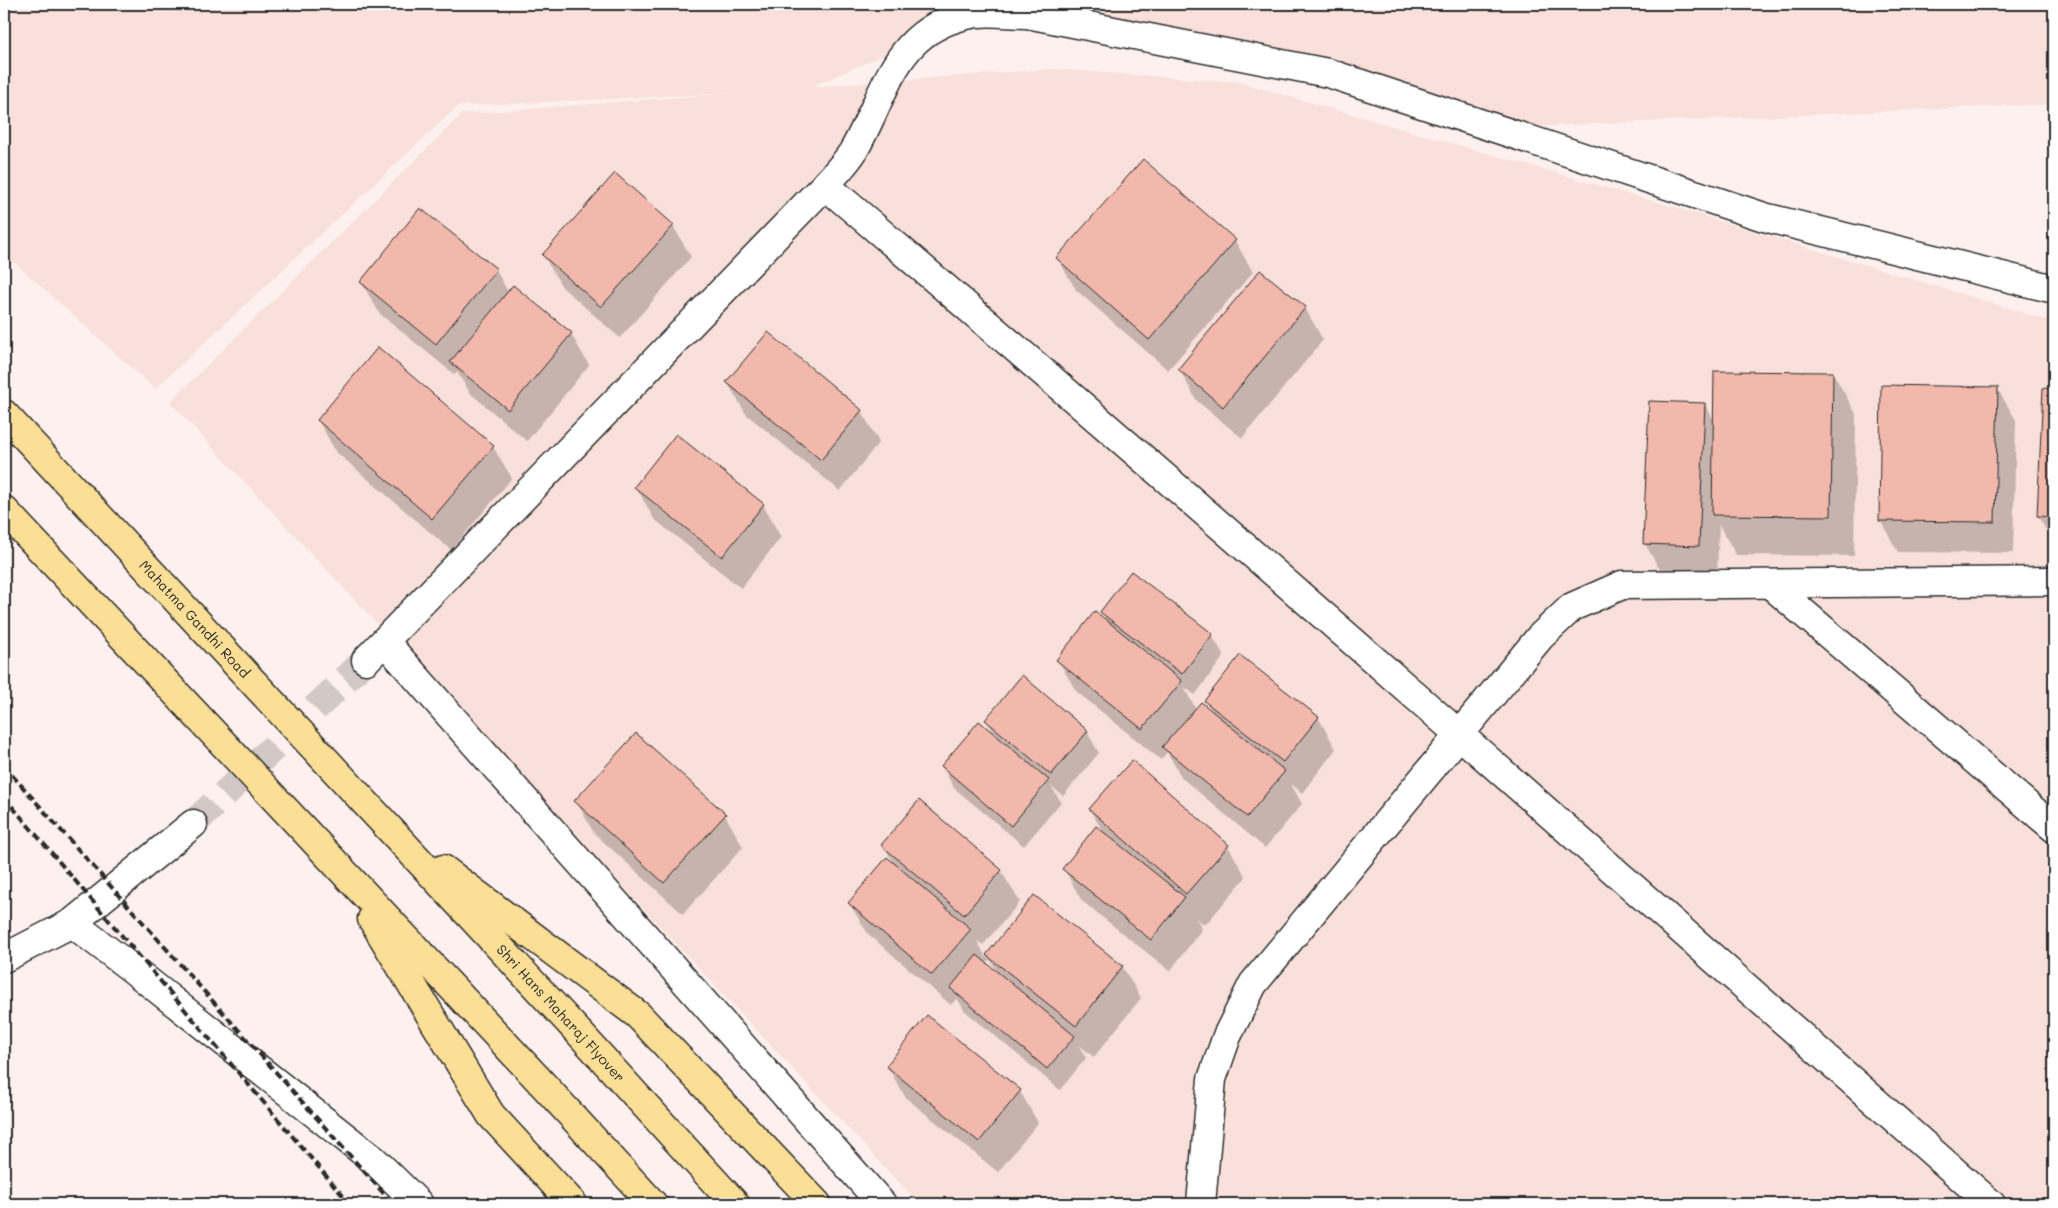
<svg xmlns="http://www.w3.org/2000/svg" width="2058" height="1208" font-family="Mali,sans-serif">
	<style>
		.built { fill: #f9e0da }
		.shadow { fill: #0003; fill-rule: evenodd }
		.building { fill: #f2b8ac; stroke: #2b2b2b }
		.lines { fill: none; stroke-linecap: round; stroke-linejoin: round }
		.minor-tunnel { stroke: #d2c9c7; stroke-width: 28; stroke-dasharray: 28 14; stroke-linecap: butt }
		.minor-casing { stroke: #2b2b2b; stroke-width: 31 }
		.major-casing { stroke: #2b2b2b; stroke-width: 31 }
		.minor { stroke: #fff; stroke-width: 28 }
		.major { stroke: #fbdf96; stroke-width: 28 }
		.rail { stroke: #2b2b2b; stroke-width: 4; stroke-dasharray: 8 4; stroke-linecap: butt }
		.labels { text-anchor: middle; stroke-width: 4.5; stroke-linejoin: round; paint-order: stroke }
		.street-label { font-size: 14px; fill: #2b2b2b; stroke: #fff }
	</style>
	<rect width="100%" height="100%" fill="#fcf1ee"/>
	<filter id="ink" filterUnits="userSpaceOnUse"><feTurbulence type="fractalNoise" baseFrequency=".02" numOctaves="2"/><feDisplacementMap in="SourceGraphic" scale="10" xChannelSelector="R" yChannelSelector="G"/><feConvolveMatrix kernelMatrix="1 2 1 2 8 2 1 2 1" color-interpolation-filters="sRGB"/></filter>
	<g filter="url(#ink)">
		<!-- built -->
		<g class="built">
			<polygon points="4,4 1001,4 810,87 1052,69 1239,82 1677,208 2054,322 2054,1204 919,1204 170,402 462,114 733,93 458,106 155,389 4,253"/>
			<polygon points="1036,4 2054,4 2054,104 1526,127"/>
		</g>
		<!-- shadow -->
		<g class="shadow">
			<polygon points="673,226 691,257 620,338 562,287 543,255"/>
			<polygon points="1235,241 1253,272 1168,370 1076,290 1058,259"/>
			<polygon points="496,270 508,292 571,334 589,365 527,441 470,393 457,372 455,375 380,314 361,282"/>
			<polygon points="1305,308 1323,340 1242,438 1197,401 1179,369"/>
			<polygon points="1833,373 1856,414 1854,556 1736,555 1719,525 1717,577 1663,575 1645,544 1705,404 1714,421"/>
			<polygon points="727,382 861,411 879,442 840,491 746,414"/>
			<polygon points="1997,388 2016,420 2013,553 1898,552 1880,520"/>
			<polygon points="2044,389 2054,390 2054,544 2038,516"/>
			<polygon points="318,420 493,447 512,478 451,550 336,452"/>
			<polygon points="636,487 763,505 781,537 741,588 654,519"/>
			<polygon points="1102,612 1212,635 1224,656 1195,695 1183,686 1196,709 1213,713 1206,701 1318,717 1336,749 1302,793 1291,784 1302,804 1265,848 1182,778 1167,752 1161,760 1076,691 1058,660 1108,623"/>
			<polygon points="987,720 1087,732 1099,753 1063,796 1051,786 1061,802 1024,846 954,788 942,766 996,737"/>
			<polygon points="636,734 725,815 743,847 683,914 594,833 576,801"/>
			<polygon points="1090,810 1228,846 1246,877 1205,925 1196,918 1202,929 1170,971 1082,901 1064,869 1105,835"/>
			<path d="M 883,845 L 1001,871 L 1020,902 L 983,945 L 977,941 L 986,957 L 1034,896 L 1122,966 L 1141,998 L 1094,1057 L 1078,1044 L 1086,1058 L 1060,1090 L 964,1010 L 957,998 L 951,1005 L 868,934 L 849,903 L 894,863 ZM 990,959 L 999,975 L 986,964 Z"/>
			<polygon points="887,1066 1020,1091 1038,1123 998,1172 906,1098"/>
		</g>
		<!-- building -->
		<g class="building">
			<polygon points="1143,159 1236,240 1149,340 1056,258"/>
			<polygon points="615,173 674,225 601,307 542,255"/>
			<polygon points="420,208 497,269 436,344 360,282"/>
			<polygon points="1260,270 1306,307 1223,407 1178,369"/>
			<polygon points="513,285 572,333 508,410 450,362"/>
			<polygon points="768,332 862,410 821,460 726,382"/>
			<polygon points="378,347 494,446 432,519 317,420"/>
			<polygon points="1714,371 1833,372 1831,516 1712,515"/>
			<polygon points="1881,385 1998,387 1995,522 1879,521"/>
			<polygon points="2043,388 2054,389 2054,517 2037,516"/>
			<polygon points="1649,401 1705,403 1699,546 1643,544"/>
			<polygon points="676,434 764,504 722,557 634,487"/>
			<polygon points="1131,571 1213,634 1182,674 1100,612"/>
			<polygon points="1095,611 1182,681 1142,729 1056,660"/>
			<polygon points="1240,655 1319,717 1283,762 1204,701"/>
			<polygon points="1022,675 1088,731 1051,775 985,720"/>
			<polygon points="1201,702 1285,771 1247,817 1162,747"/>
			<polygon points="979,721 1049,780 1011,826 941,766"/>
			<polygon points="636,733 726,814 664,883 574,801"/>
			<polygon points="1132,760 1229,845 1186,894 1089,809"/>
			<polygon points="919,800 1002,870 964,915 881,845"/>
			<polygon points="1096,826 1185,897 1151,940 1062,869"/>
			<polygon points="887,857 971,929 932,975 848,903"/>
			<polygon points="1034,895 1123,966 1076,1026 986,955"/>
			<polygon points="977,955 1075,1036 1047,1069 950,988"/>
			<polygon points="927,1015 1021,1090 979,1142 886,1066"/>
		</g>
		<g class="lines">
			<!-- minor-tunnel -->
			<polyline class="minor-tunnel" points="193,824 366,660"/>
			<!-- minor casing -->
			<g class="minor-casing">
				<g id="minor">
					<path d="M 825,185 C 1218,520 1605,862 1991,1204"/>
					<polyline points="1770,584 2054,828"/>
					<polyline points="385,642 882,1204"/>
					<path d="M 366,660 L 825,185 C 835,174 847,162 854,150 C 889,88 894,26 977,13 C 993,11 1011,14 1027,14 L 1328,73 L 1764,217 L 2054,289"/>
					<polyline points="72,923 131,968 375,1161 419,1204"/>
					<polyline points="4,958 72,923 193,824"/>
					<polyline points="1201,1204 1212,1079 1227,1036 1253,984 1540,637 1572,607 1622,585 2054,581"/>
				</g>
			</g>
			<!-- major casing -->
			<g class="major-casing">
				<g id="major">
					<path id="s1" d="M 4,414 L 582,1036 L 735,1204"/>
					<polyline points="4,510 537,1078 653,1204"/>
					<polyline points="443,869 638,1015 817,1204"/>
					<polyline points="372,919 491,1115 573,1204"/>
				</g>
			</g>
			<!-- minor -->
			<use href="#minor" class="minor"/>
			<!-- major -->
			<use href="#major" class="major"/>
			<!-- rail -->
			<g class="rail">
				<polyline points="4,766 393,1204"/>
				<polyline points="4,797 350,1204"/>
			</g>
		</g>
	</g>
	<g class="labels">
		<!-- street labels -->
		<g class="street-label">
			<text dy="5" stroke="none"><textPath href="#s1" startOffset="280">Mahatma Gandhi Road</textPath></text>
			<text dy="5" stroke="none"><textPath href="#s1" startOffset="818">Shri Hans Maharaj Flyover</textPath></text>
		</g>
	</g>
	<!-- margin -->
	<rect width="2058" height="1208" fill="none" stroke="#fff" stroke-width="20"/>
	<rect x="10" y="10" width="2038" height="1188" fill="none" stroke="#2b2b2b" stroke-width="2" filter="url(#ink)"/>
</svg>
